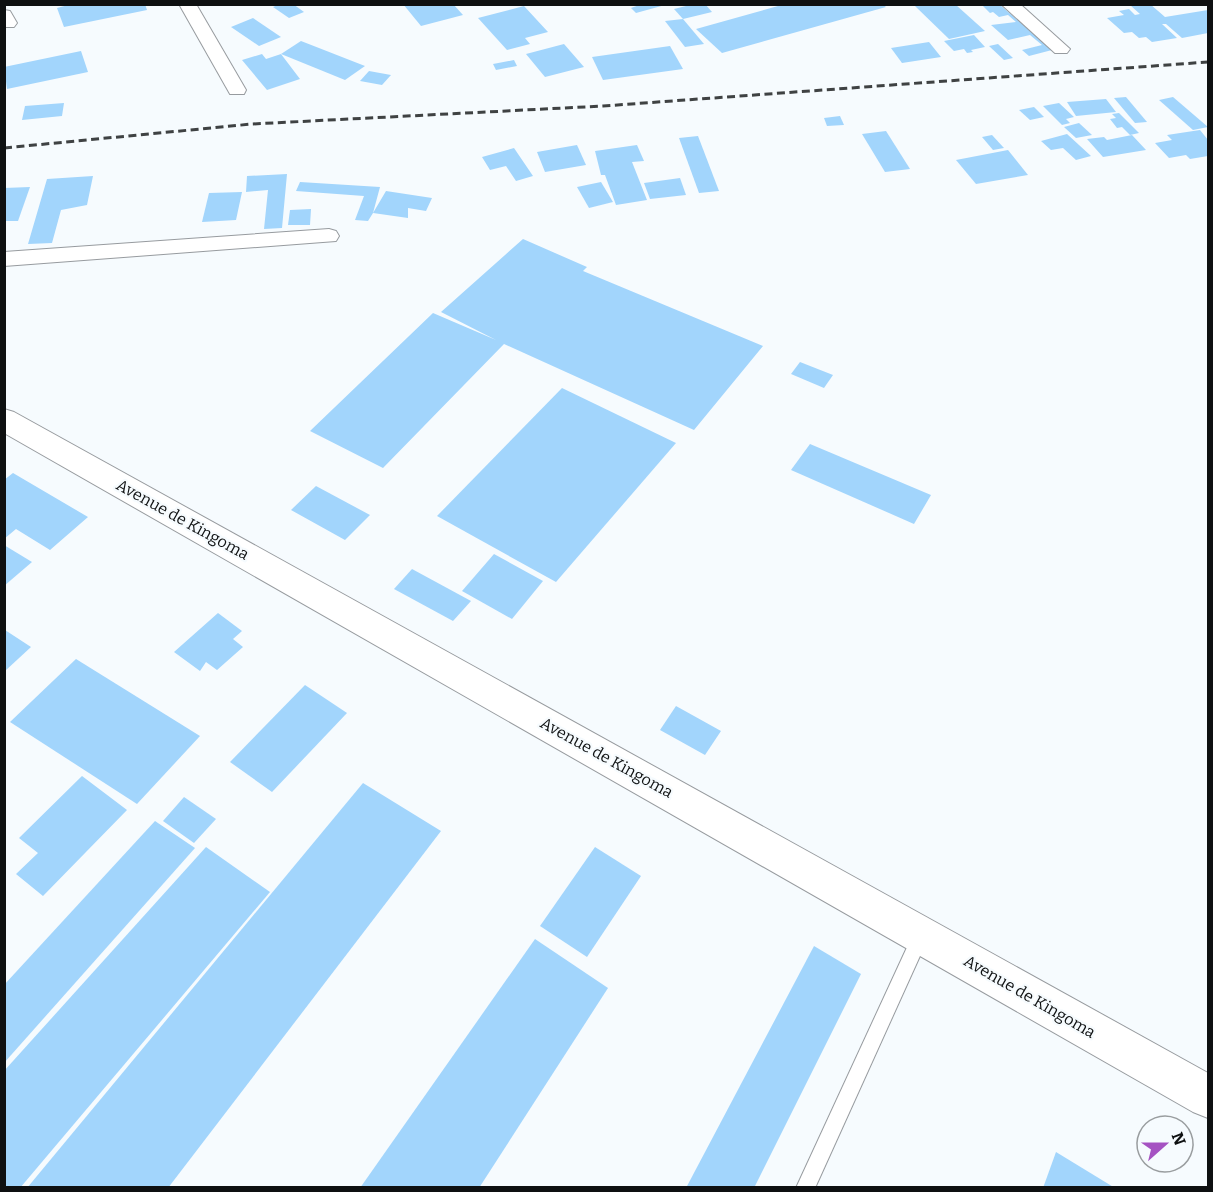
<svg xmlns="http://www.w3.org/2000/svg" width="1213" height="1192" font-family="Bitter,serif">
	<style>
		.building { fill: #a2d5fc }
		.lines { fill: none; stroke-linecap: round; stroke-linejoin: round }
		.service-casing { stroke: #979b9f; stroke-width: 2 }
		.minor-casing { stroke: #979b9f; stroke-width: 2 }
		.tertiary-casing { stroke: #979b9f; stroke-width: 2 }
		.service { fill: #fff; fill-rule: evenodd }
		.minor { fill: #fff; fill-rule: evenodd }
		.tertiary { fill: #fff; fill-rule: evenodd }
		.rail { stroke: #3f4243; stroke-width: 3; stroke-dasharray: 8 4.5; stroke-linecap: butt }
		.labels { text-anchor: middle; stroke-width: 4.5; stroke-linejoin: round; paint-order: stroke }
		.street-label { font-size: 16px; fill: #0e1011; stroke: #f6fbfe }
	</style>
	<rect width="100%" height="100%" fill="#f6fbfe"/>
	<!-- building -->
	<g class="building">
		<polygon points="72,4 145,4 147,10 64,27 57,8"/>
		<polygon points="280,4 293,4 304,12 289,18 273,7"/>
		<polygon points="403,4 453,4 463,15 421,26"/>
		<polygon points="642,4 665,4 665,5 636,13 631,8"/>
		<polygon points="694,4 705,4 712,12 683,19 674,9"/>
		<polygon points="785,4 882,4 886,7 722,53 696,29"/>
		<polygon points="981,4 999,4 1052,50 1029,56 1022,50 1042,45 1030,35 1008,40 991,25 1016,22 1008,15 999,17 993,12 990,13"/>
		<polygon points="1150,4 1165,17 1208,10 1208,33 1182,38 1166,24 1162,24 1177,38 1152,42 1146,37 1139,38 1132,32 1124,33 1107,18 1124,15 1119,11 1129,9 1135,15 1140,14 1130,5"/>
		<polygon points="918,5 956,5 985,31 949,39 915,6"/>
		<polygon points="524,6 548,32 525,38 530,44 507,50 478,18"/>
		<polygon points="253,18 281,37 259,46 231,27"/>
		<polygon points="683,19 704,44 685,47 665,21"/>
		<polygon points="974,35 985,47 971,50 973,52 967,53 964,49 954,51 944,41"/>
		<polygon points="301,41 365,66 345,80 281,54"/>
		<polygon points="929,42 941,57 902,63 891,48"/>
		<polygon points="564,44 584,67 545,77 526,54"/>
		<polygon points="998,44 1013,58 1004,60 989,46"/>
		<polygon points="670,46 683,69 603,80 592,57"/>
		<polygon points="81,51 88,72 7,89 4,67"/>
		<polygon points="262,54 266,59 281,54 300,79 267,90 242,60"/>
		<polygon points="514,60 517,66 496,70 493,64"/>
		<polygon points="369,71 391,75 382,85 360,81"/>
		<polygon points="1126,97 1147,122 1135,123 1114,98"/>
		<polygon points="1173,97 1208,127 1193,130 1159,100"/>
		<polygon points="1106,99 1116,112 1076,116 1067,102"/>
		<polygon points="64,103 62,116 22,120 25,106"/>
		<polygon points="1059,103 1074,117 1066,119 1070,123 1062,125 1043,106"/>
		<polygon points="1034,107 1044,117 1030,120 1019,110"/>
		<polygon points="1119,113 1139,133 1130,135 1122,127 1117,128 1110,119 1116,118 1112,114"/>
		<polygon points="840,116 844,125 827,126 824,118"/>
		<polygon points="1079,123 1092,135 1076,138 1064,127"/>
		<polygon points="1200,130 1208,140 1208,156 1190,159 1186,155 1169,158 1155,143 1172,140 1167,135"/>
		<polygon points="886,131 910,169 885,172 862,134"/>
		<polygon points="1067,134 1091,156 1076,160 1063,148 1051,150 1041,141"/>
		<polygon points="992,135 1004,148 993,150 982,137"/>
		<polygon points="1132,135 1146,150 1103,157 1087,139 1104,137 1107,140"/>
		<polygon points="698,136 719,191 699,193 679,138"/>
		<polygon points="577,145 586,165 545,172 537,152"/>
		<polygon points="637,145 644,161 632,162 647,200 616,205 605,175 601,175 595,151"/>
		<polygon points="514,148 533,176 516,181 506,166 490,170 482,157"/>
		<polygon points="1008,150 1028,175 976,184 956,160"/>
		<polygon points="287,174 282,228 264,229 268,190 246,192 247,176"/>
		<polygon points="93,176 87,205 61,210 52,243 28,244 47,179"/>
		<polygon points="680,178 686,195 650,199 644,183"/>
		<polygon points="300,182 380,187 373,213 386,191 432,198 426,211 408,208 408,218 373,213 368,221 355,220 364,196 296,191"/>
		<polygon points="601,182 613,202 589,208 577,187"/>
		<polygon points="30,187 18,221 4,221 4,188"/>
		<polygon points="242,192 236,220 202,222 209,193"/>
		<polygon points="311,209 310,225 288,225 290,210"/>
		<polygon points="523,239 587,267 583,271 763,346 694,430 504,344 383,468 310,431 433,313 496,340 441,312"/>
		<polygon points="800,362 833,375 824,388 791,374"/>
		<polygon points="562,388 676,443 556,582 437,516"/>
		<polygon points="810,444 931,495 914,524 791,470"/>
		<polygon points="13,473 88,517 50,550 16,529 4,539 4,480"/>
		<polygon points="316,486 370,515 345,540 291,510"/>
		<polygon points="4,545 32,562 4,586"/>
		<polygon points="494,554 543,581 512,619 462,591"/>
		<polygon points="412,569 471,601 453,621 394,589"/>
		<polygon points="218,613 242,631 233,639 243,647 217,670 206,662 200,671 174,652"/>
		<polygon points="5,630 31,647 5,671"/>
		<polygon points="76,659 200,736 137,804 10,722"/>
		<polygon points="305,685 347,713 272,792 230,762"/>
		<polygon points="676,706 721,731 705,755 660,730"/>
		<polygon points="82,776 127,810 43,896 16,874 38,853 19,838"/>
		<polygon points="363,783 441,831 168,1188 27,1188"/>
		<polygon points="184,797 216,819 194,843 163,821"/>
		<polygon points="155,821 195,848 4,1063 4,985"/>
		<polygon points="206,847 270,892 20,1188 4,1188 4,1071"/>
		<polygon points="595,847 641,876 587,957 540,926"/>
		<polygon points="535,939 608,988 479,1188 360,1188"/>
		<polygon points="814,946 861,974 754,1188 686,1188"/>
		<polygon points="1056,1152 1115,1188 1043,1188"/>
	</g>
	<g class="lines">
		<!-- service casing -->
		<g class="service-casing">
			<polygon id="service" points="921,928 927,930 929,936 815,1188 796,1188 915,930"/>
		</g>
		<!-- minor casing -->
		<g class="minor-casing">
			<g id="minor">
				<polygon points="179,4 196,4 246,90 244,94 230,94"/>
				<polygon points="1001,4 1020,4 1070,49 1067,53 1055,53"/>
				<polygon points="4,10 10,11 17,23 14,27 4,27"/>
				<polygon points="329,229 336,231 339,236 336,241 4,266 4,252"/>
			</g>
		</g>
		<!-- tertiary casing -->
		<g class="tertiary-casing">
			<polygon id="tertiary" points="4,409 14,412 1208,1073 1208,1118 1193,1112 4,433"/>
		</g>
		<!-- service -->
		<use href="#service" class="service"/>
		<!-- minor -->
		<use href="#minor" class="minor"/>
		<!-- tertiary -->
		<use href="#tertiary" class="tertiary"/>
		<!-- rail -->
		<polyline class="rail" points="4,148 252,124 603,106 1208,62"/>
	</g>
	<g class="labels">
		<!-- street labels -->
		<g class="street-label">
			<text transform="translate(183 519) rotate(29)" y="6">Avenue de Kingoma</text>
			<text transform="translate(607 757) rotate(29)" y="6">Avenue de Kingoma</text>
			<text transform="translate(1030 996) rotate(30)" y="6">Avenue de Kingoma</text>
		</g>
	</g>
	<!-- border -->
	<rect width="1213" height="1192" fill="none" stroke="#0e1011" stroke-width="12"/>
	<!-- north arrow -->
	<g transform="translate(1165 1144) rotate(69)"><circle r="28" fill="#f6fbfe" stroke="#999d9f" stroke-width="1.5"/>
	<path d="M0-4.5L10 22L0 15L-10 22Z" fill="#a552c2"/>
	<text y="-9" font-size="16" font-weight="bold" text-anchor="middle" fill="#0e1011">N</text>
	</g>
</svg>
